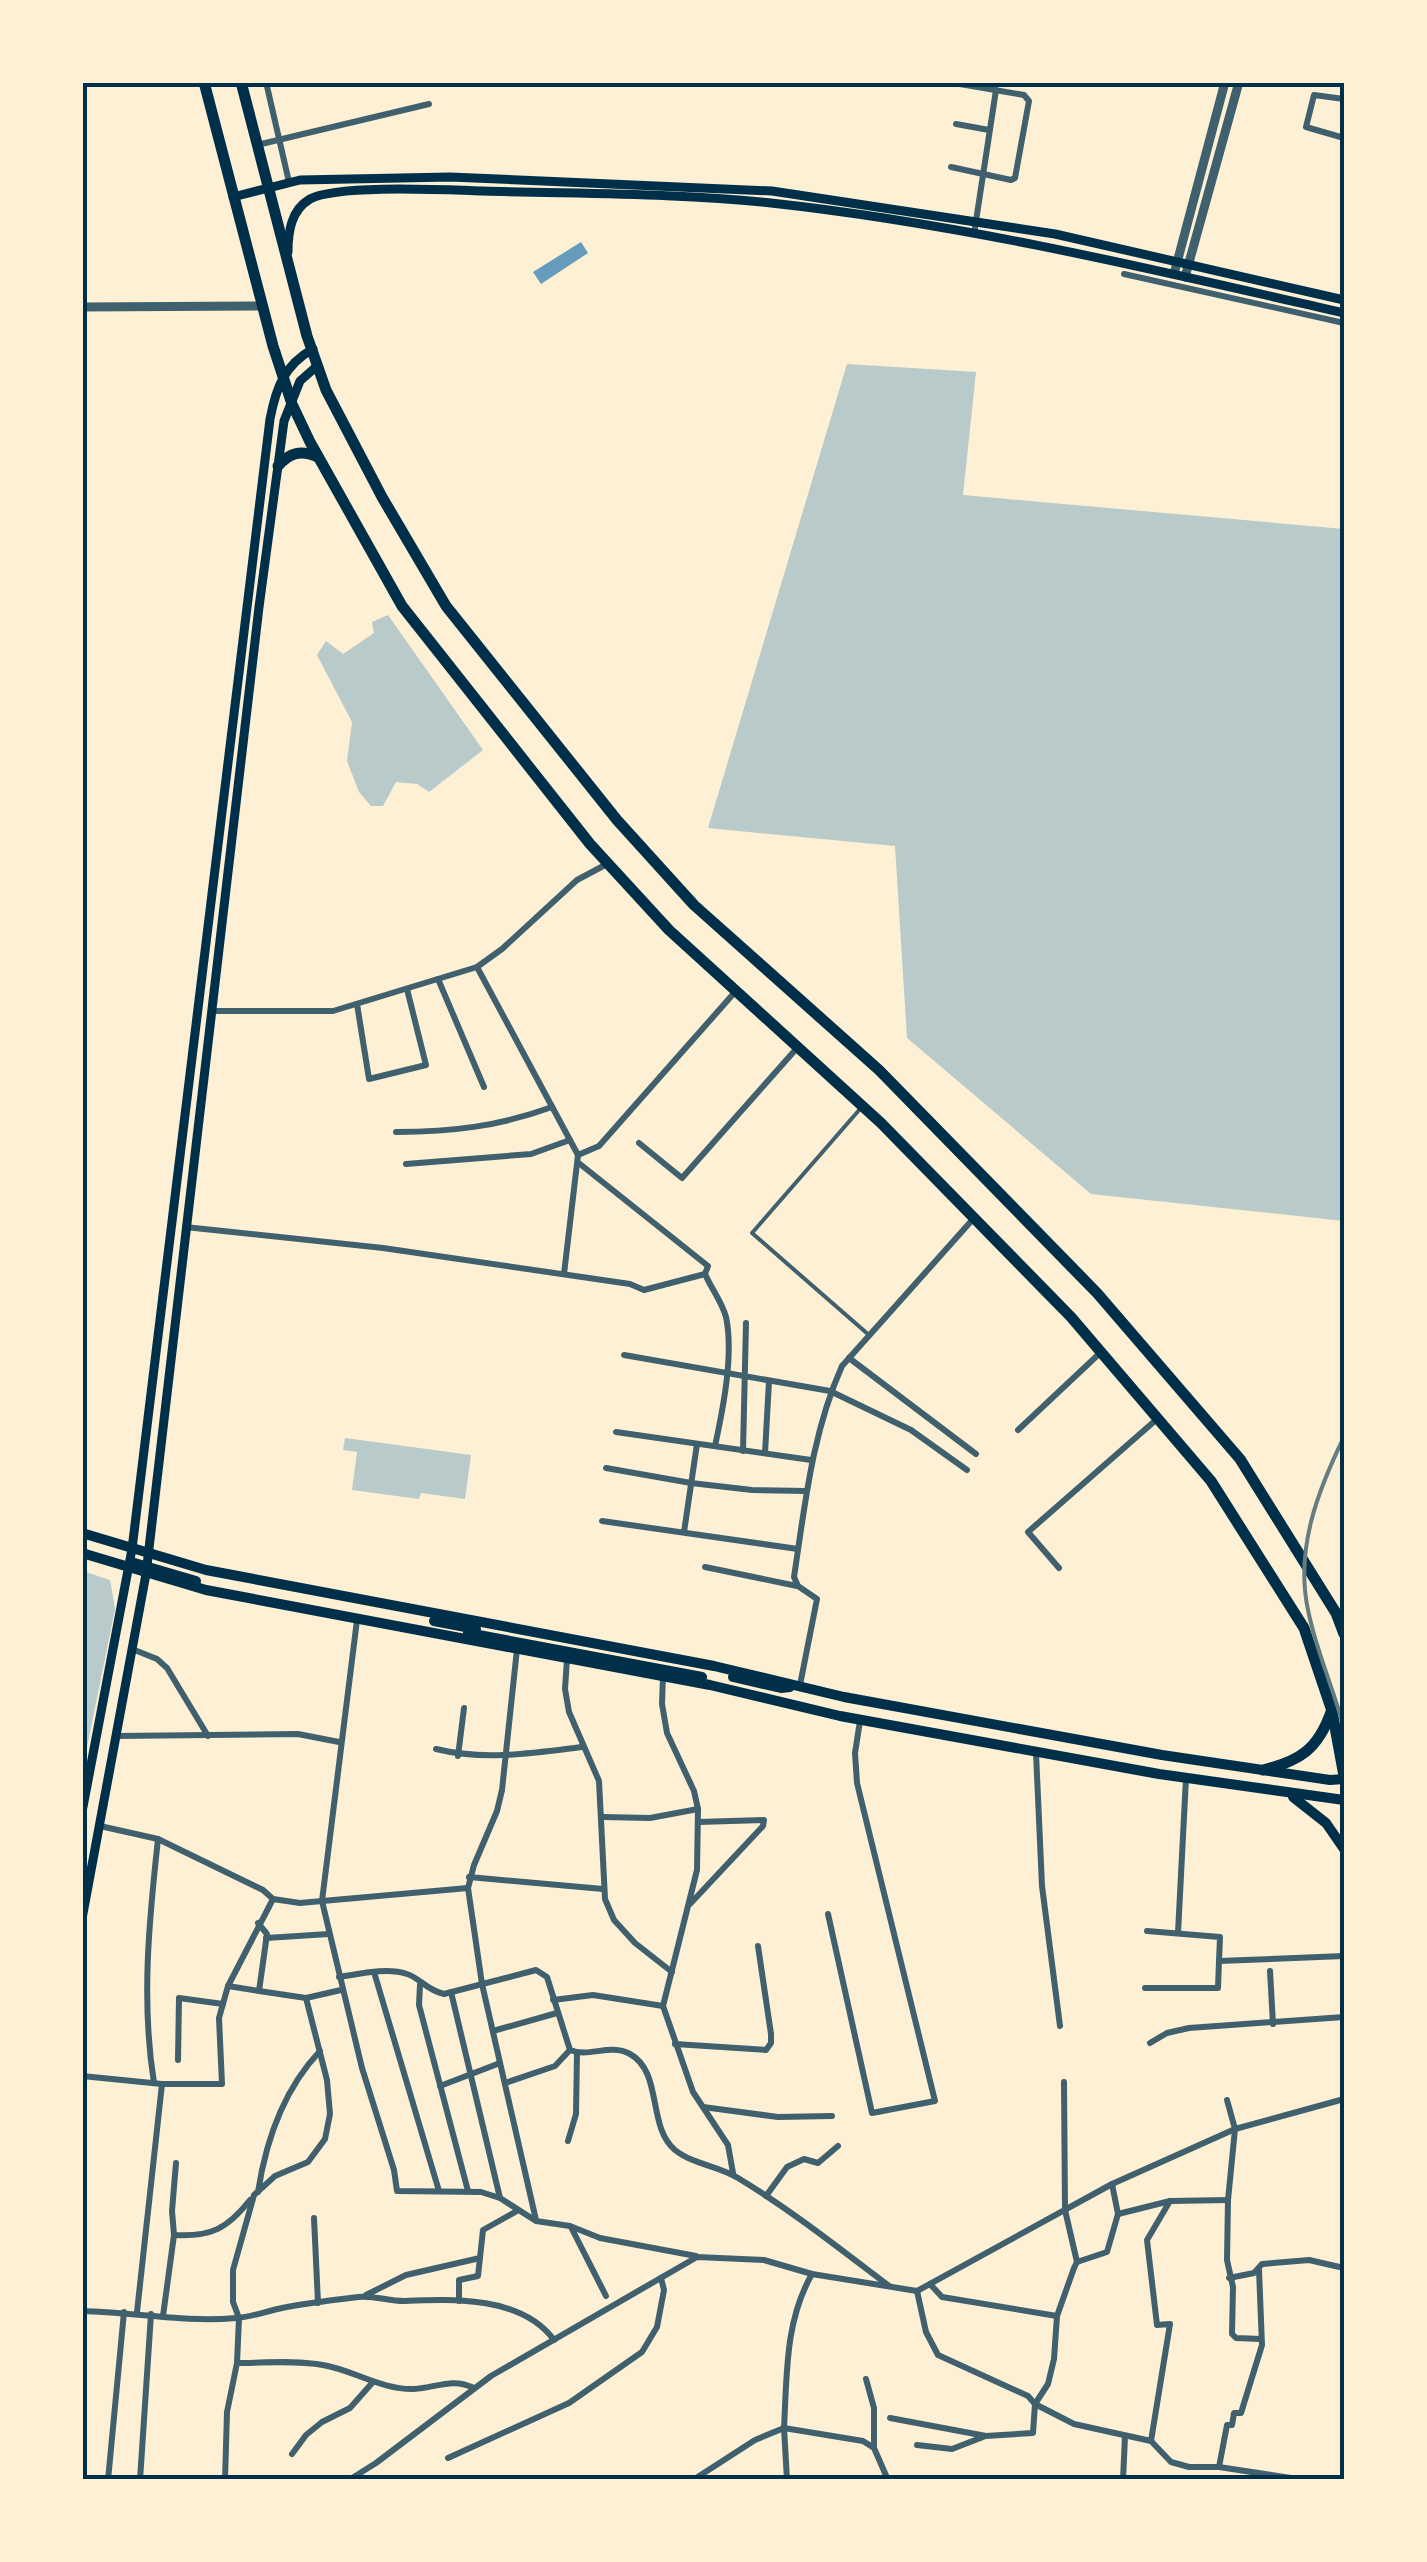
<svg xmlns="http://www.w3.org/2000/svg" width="1427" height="2562" font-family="'PT Sans Narrow',sans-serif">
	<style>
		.green { fill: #b9caca }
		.water { fill: #669bbc }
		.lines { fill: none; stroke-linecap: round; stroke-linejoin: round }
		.service { stroke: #3f606c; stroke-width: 4 }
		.minor { stroke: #3f606c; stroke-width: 6 }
		.tertiary { stroke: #3f606c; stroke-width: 9 }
		.secondary { stroke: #003049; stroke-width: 9 }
		.primary { stroke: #003049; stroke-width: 10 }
		.trunk { stroke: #003049; stroke-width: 11 }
		.rail { stroke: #657d81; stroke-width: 4 }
		.neatline { fill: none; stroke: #003049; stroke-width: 4 }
	</style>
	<rect width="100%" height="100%" fill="#fdf0d5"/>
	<!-- green -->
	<g class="green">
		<polygon points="847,364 976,372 963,495 1344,529 1344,1221 1091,1194 907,1038 895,846 708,828"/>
		<polygon points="388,615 483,750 429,792 417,784 396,782 383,806 371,806 359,792 347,761 352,722 317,655 326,641 343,654 374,633 372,622"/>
		<polygon points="345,1438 471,1455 465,1499 421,1493 419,1499 352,1490 357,1452 343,1450"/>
		<polygon points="83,1571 110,1580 115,1609 83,1767"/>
	</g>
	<!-- water -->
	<polygon class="water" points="581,242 588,253 541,284 533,272"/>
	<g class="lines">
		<!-- service -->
		<polyline class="service" points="860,1109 752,1233 869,1335"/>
		<!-- minor -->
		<g class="minor">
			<polyline points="266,82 289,182"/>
			<polyline points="1344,99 1314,95 1306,127 1344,138"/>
			<polyline points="956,124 989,130"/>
			<polyline points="257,145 429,104"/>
			<polyline points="951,167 1011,180 1015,178 1029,101 1024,95 960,84"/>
			<polyline points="974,234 996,90"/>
			<polyline points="1124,274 1344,323"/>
			<polyline points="477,967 578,1155 564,1274"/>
			<polyline points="438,979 484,1087"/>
			<polyline points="357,1004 369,1079 426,1065 407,989"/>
			<polyline points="211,1011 333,1011 477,967 502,949 577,880 607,864"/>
			<path d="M 396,1132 C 452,1132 500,1126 552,1107"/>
			<polyline points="639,1143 682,1178 797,1048"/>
			<polyline points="578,1155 599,1146 735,992"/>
			<polyline points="406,1164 531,1154 570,1140"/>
			<path d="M 580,1164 L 708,1266 L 705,1274 C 711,1288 722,1302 726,1317 C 734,1354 723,1409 715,1446"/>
			<polyline points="185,1227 383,1248 630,1284 644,1290 705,1274"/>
			<polyline points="624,1355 830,1391 911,1430 967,1470"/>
			<polyline points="849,1358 976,1454"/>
			<polyline points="1018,1430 1100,1353"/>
			<polyline points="616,1432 811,1460"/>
			<polyline points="743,1451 746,1323"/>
			<polyline points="765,1453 769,1381"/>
			<polyline points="606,1468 691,1483 752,1490 806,1491"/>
			<polyline points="602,1521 798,1549"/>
			<polyline points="684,1532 697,1444"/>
			<polyline points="705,1567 797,1586"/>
			<polyline points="1059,1568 1028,1532 1157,1419"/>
			<polyline points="357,1620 322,1901 362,2068 394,2170 397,2191 481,2192 500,2198 536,2221 570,2226 600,2238 696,2256"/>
			<polyline points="132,1649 157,1659 167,1668 208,1736"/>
			<polyline points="517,1649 502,1790 497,1811 474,1865 468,1888 482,1984 536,2220"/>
			<polyline points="567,1659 565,1689 569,1712 599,1781 605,1899 614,1920 635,1943 672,1972"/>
			<polyline points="663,1676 662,1704 667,1733 694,1791 698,1809 697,1870 663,2006 693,2092 728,2145 733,2173"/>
			<path d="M 800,1685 L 817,1599 L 798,1586 L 794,1577 C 805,1505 812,1433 842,1366 L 974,1218"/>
			<polyline points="116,1736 298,1734 339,1742"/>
			<path d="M 436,1749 C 485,1761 533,1753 582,1747"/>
			<polyline points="1036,1753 1042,1886 1060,2026"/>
			<polyline points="458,1756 464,1708"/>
			<polyline points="603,1817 650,1818 698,1809"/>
			<polyline points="100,1826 158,1839 263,1890 273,1899 300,1903 468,1888"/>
			<polyline points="469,1877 603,1889"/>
			<polyline points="690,1904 763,1826 764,1820 698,1822"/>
			<polyline points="828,1914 872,2113 935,2101 857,1783 855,1753 860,1721"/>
			<polyline points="258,1923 267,1934 259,1991 228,1986 273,1899"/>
			<polyline points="1147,1931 1220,1937 1219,1961"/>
			<polyline points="1178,1933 1186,1778"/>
			<polyline points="266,1938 329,1934"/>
			<polyline points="1270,1971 1273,2024"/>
			<polyline points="374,1972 439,2191"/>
			<path d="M 339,1977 C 359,1974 387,1967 407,1974 C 420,1978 426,1990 444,1994 L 536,1970 L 547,1977 L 570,2050 C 589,2058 610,2043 630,2054 C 663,2072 647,2127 675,2150 C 692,2164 719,2166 738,2178 C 791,2210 840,2249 889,2286"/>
			<polyline points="420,1985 419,2005 468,2191"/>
			<polyline points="1145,1988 1218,1988 1219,1961 1344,1956"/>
			<polyline points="259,1991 306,1998 341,1990"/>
			<polyline points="451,1992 500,2198"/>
			<polyline points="553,2000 593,1995 663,2006"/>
			<polyline points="493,2031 557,2013"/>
			<polyline points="1150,2043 1167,2033 1189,2028 1344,2017"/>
			<polyline points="675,2044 766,2050 771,2043 771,2034 758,1946"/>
			<polyline points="178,2060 179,1998 223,2004"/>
			<polyline points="82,2076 162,2084 222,2084 219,2018 228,1986"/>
			<polyline points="1064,2082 1065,2210 1077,2262"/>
			<path d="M 154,2083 C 141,2002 149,1921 158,1839"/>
			<polyline points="505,2083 555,2066 569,2051"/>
			<polyline points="440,2086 500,2063"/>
			<polyline points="1227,2100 1235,2129 1228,2200 1227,2260 1233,2287 1232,2334 1236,2338 1261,2339"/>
			<polyline points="703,2107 778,2117 832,2116"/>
			<polyline points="568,2141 576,2114 577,2053"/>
			<path d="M 258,2192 C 266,2140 283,2090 320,2051"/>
			<polyline points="766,2196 787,2167 804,2159 818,2163 838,2146"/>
			<polyline points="1118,2214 1170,2201 1228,2200"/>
			<polyline points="314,2218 318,2303"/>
			<polyline points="571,2227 606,2296"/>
			<path d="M 174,2235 C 211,2237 227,2229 250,2200"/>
			<polyline points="1229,2278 1254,2273 1262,2264 1309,2260 1344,2268"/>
			<polyline points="930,2284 942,2297 1057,2316"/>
			<polyline points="917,2291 926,2332 938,2355 1028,2396 1035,2404 1074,2424 1151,2441 1171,2462 1189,2467 1219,2467 1304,2480"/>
			<polyline points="366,2295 406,2275 480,2258"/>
			<polyline points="459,2301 459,2280 478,2276 483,2230 517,2211"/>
			<path d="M 82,2311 C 133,2312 186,2323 236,2318 C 252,2317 267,2311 282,2308 C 307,2303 333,2300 358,2297 C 373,2295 388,2301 404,2301 C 453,2299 522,2296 554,2340"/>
			<polyline points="137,2312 162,2084"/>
			<polyline points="163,2316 174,2235 172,2211 176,2163"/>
			<path d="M 237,2363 C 264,2363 296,2360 323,2365 C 353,2370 382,2390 414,2389 C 436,2388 452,2377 474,2388"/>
			<polyline points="866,2379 874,2408 874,2446"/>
			<polyline points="890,2418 986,2436 1033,2433 1035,2404 1048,2384 1054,2359 1057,2316 1074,2268 1077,2262 1107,2252 1118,2214 1112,2184"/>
			<polyline points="1151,2441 1170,2324 1157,2325 1147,2240 1170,2201"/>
			<polyline points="917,2445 952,2449 983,2437"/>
			<polyline points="292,2454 306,2435 322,2422 350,2408 373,2382"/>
			<polyline points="448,2458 569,2403 642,2352 657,2327 664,2290 661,2278"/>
			<polyline points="1219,2467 1227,2425 1232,2425 1234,2413 1241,2413 1262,2345 1259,2270"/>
			<polyline points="108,2480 124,2312"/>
			<polyline points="140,2480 151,2314"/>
			<polyline points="225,2480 227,2412 237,2363 239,2318 233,2302 233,2270 254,2195 275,2176 308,2162 325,2139 330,2114 327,2080 306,1998"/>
			<polyline points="349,2480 376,2463 491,2376 697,2257 764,2260 812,2274 917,2291 1112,2184 1235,2129 1344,2099"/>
			<path d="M 693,2480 L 755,2440 L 784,2428 C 787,2374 785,2321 812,2274"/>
			<polyline points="787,2480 784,2428 863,2441 874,2448 888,2480"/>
			<polyline points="1123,2480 1125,2436"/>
		</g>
		<!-- tertiary -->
		<g class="tertiary">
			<polyline points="1174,274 1225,82"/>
			<polyline points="1185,277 1239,82"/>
			<polyline points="82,307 263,306"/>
		</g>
		<!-- secondary -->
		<g class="secondary">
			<polyline points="233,197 300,180 450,177 772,191 1055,234 1344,300"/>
			<path d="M 288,252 C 288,232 291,210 310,199 C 337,184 449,190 483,191 C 578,194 678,193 771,203 C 964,224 1156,270 1344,313"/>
			<path d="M 82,1812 L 132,1549 L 270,419 C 276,388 284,365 313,349"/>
			<polyline points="82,1919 146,1574 259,607 284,421 300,381 317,366"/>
		</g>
		<!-- primary -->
		<g class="primary">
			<polyline points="82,1533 206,1570 714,1666 844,1697 1162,1755 1330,1780 1344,1779"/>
			<polyline points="82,1553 206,1590 710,1685 840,1716 1159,1774 1344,1800"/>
			<polyline points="131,1562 196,1581"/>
			<polyline points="434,1621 476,1629"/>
			<polyline points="468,1633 702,1677"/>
			<polyline points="733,1677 781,1688 790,1687"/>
			<polyline points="1293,1797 1326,1823 1344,1849"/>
		</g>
		<!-- trunk -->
		<g class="trunk">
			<polyline points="204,82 273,346 292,404 310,442 402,606 590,844 669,930 881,1123 1071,1317 1211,1481 1304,1628 1332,1711 1344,1776"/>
			<polyline points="241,82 307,336 326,390 382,497 446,606 617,820 694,905 879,1070 1097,1293 1240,1459 1336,1613 1344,1634"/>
			<path d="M 278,466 C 290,452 301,450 318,457"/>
			<path d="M 1263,1770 C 1300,1761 1318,1749 1331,1712"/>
		</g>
		<!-- rail -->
		<path class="rail" d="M 1344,1437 C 1318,1490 1295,1549 1308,1610 C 1316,1651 1334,1689 1344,1729"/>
	</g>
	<!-- border -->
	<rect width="1427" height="2562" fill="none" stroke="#fdf0d5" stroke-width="170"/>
	<rect x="85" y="85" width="1257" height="2392" class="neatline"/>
</svg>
